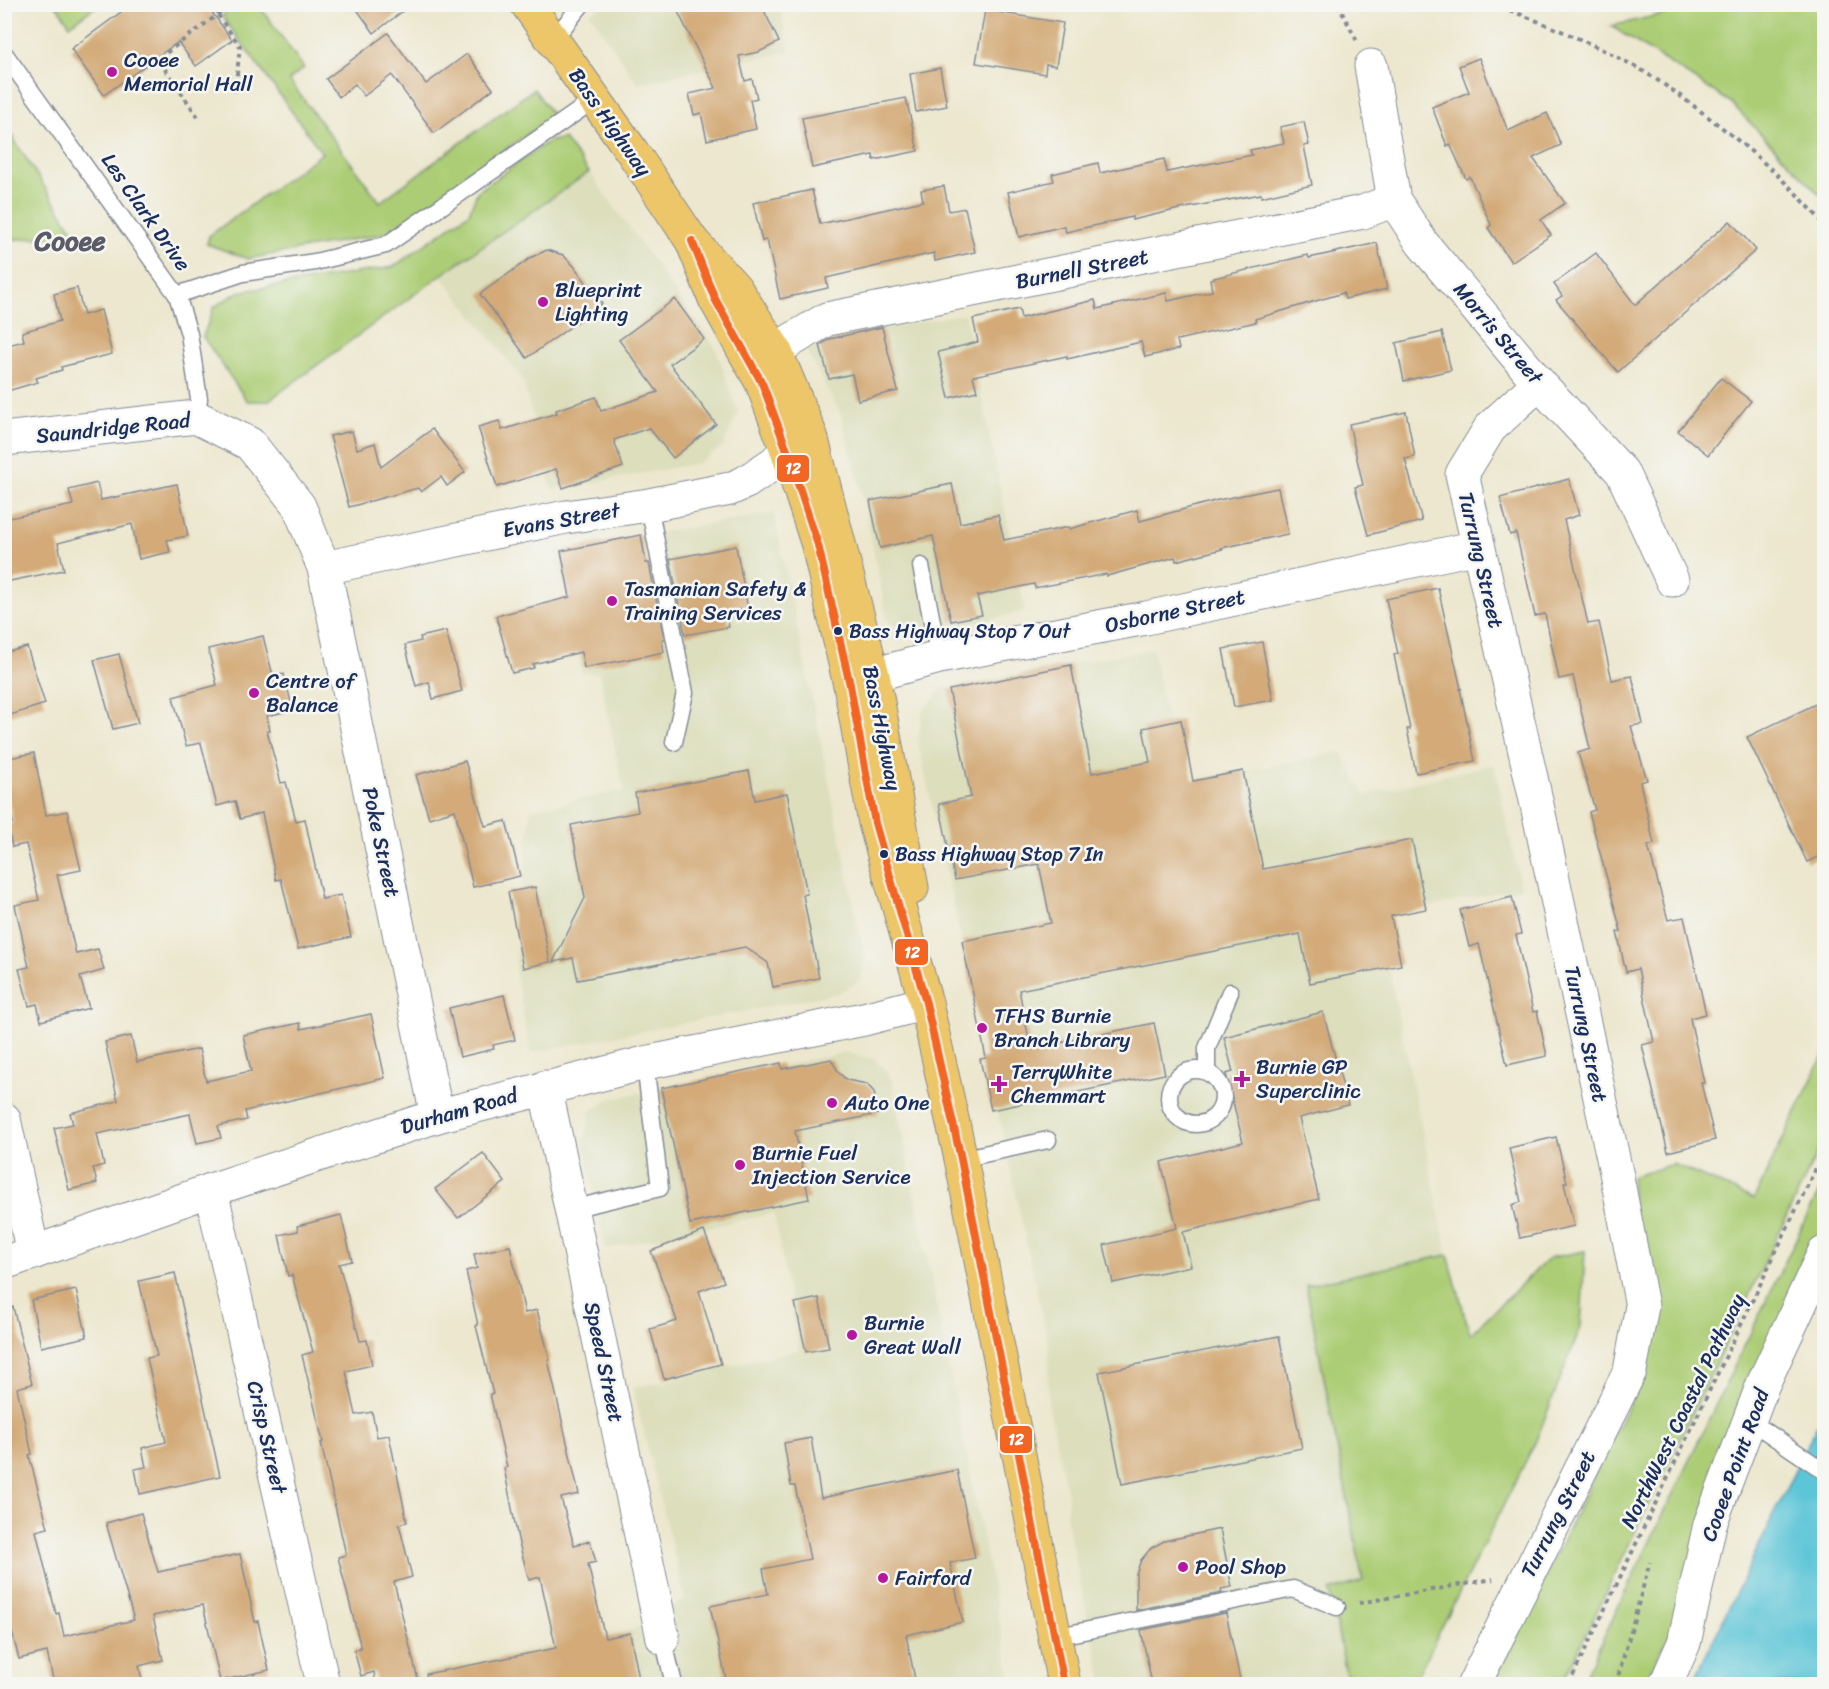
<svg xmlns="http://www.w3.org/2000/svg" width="1829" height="1689" font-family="Sriracha,sans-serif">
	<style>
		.built { fill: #dcdebc }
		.green { fill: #accd75; stroke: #647e6a; stroke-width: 1.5 }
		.water { fill: #5cc5d7; stroke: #3c7a9a; stroke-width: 1.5 }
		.building { fill: #d3aa78 }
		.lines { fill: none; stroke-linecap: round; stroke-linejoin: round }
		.lane-casing { stroke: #848b96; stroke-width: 19 }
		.street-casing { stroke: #848b96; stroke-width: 35 }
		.highway-casing { stroke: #848b96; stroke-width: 35 }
		.path { stroke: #848b96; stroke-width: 4; stroke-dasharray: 4.5 4.5; stroke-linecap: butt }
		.lane { stroke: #fff; stroke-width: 16 }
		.street { stroke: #fff; stroke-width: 33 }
		.highway { stroke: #ecc669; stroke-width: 33 }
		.bus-1-casing { stroke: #f6f6f2; stroke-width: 12 }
		.bus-1 { stroke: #f26522; stroke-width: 8 }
		.poi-dot { fill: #b5179e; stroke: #f6f6f2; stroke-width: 2 }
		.bus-dot { fill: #1b2f5e; stroke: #f6f6f2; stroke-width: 2 }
		.labels { text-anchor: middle; stroke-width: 5; stroke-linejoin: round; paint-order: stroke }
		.bus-label { font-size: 20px; fill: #1b2f5e; stroke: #f6f6f2; text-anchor: start }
		.poi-label { font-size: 21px; fill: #1b2f5e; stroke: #f6f6f2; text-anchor: start }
		.street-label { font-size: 21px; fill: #1b2f5e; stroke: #f6f6f2 }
		.district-label { font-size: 27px; font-weight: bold; fill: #5b5a67; stroke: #f6f6f2 }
		.line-badge { stroke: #f6f6f2; stroke-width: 2 }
		.badge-label { font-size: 16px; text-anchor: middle; font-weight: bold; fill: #fff }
	</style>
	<rect width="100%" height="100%" fill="#f6f6f2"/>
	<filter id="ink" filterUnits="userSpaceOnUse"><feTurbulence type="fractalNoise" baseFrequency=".0167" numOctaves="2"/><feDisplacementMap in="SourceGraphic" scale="12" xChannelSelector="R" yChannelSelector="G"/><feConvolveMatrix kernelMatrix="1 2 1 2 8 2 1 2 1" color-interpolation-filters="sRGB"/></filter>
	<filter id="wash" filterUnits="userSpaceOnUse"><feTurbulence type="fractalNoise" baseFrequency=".008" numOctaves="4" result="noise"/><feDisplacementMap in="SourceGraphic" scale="24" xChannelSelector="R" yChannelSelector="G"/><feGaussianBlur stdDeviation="1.35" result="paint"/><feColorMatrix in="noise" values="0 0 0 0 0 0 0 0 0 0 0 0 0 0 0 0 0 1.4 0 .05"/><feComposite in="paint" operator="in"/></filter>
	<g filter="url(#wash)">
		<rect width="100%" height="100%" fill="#ece7ce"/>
		<!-- built -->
		<g class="built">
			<polygon points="606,4 780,5 789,52 637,83 590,13"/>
			<polygon points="589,172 715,347 738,412 723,446 698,463 552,490 523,380 441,275"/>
			<polygon points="965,314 1025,611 947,629 918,634 901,632 887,620 864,501 841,415 807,352 818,340"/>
			<polygon points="774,513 865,959 861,980 838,993 530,1053 515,967 531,810 624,790 599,673 582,673 556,550"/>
			<polygon points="1152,649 1181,784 1341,752 1365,795 1494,764 1521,888 1378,917 1448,1255 1306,1285 1363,1582 1330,1591 1348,1684 1104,1684 1088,1620 1066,1515 1068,1499 1048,1401 1049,1347 918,741 922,712 943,688"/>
			<polygon points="845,1053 874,1059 891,1077 1012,1684 365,1684 634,1629 685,1599 633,1388 799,1350 774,1213 605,1249 584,1142 590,1111 610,1099"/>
		</g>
		<!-- green -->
		<g class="green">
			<polygon points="237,4 259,5 304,68 289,80 380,202 534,89 553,116 388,233 248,259 207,244 209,236 322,153 222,16"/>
			<polygon points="1708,4 1824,5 1824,199 1730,102 1611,26"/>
			<polygon points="56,5 98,5 70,25"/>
			<polygon points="5,126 76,235 5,240"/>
			<polygon points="564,139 589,172 441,275 268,401 247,401 203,337 214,307 238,292 393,267 469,213 477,192 549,141"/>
			<polygon points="1824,1054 1824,1139 1562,1684 1493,1684 1645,1371 1631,1177 1673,1164 1754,1199"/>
			<polygon points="1824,1181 1824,1235 1785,1313 1670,1634 1644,1684 1581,1684"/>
			<polygon points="1585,1251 1581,1326 1536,1441 1413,1684 1348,1684 1330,1591 1363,1581 1306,1285 1448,1255 1470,1334 1549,1258"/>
		</g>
		<!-- water -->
		<polygon class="water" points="1824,1416 1824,1684 1692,1684 1816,1427"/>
		<g id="blocks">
			<!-- building -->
			<g class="building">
				<polygon points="132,4 206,4 232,40 196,66 178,42 104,95 71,49"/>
				<polygon points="353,4 412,4 374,33"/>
				<polygon points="674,4 761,4 779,42 759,52 739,56 745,81 752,79 757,98 750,100 756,129 707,140 701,113 694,115 689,94 716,88"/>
				<polygon points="985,10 1063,23 1056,66 1046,64 1045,74 976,63"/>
				<polygon points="388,33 426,84 467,54 493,89 434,133 392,75 364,96 355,84 339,97 326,79"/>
				<polygon points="1479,58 1508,131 1547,113 1561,145 1533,158 1565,203 1541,220 1551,235 1511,262 1488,228 1491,225 1470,177 1466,179 1450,144 1447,146 1432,107 1469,92 1459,66"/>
				<polygon points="940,68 947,106 916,112 910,74"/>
				<polygon points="906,98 918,151 874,160 873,155 812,168 802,118"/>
				<polygon points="1304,122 1309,145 1304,146 1312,185 1261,197 1261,194 1175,210 1132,220 1132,217 1066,232 1064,226 1019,237 1008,192 1054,181 1052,174 1098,163 1100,173 1164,159 1167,172 1252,155 1250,150 1284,143 1280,127"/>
				<polygon points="944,186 949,211 965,208 975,252 935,261 934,253 826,278 828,288 780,299 767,240 762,241 753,203 812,190 820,224 923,201 921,190"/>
				<polygon points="1730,221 1756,250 1618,372 1556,300 1562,296 1554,284 1596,253 1635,305"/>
				<polygon points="1377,243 1387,289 1345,299 1343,293 1255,319 1256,322 1177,340 1179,349 1145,357 1141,342 1067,359 1067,356 973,376 977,391 949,398 938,352 978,342 973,319 1019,309 1021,318 1095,300 1097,309 1166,293 1168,301 1212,291 1210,279 1308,255 1309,258"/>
				<polygon points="547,250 563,255 574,266 602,304 527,358 480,294 532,257"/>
				<polygon points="77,288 84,315 101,310 112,354 61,367 62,370 36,378 38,382 4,392 4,346 24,341 22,332 60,321 54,294"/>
				<polygon points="675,299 704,339 670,364 716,424 673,458 649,428 614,440 623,467 563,488 556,469 497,487 478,427 499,421 502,430 557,413 556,410 596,397 601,411 658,392 619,340"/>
				<polygon points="882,327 898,391 858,400 852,374 829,379 820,345 830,339"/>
				<polygon points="1442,332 1451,370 1404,381 1396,343"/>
				<polygon points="1721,378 1751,401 1708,455 1678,431"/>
				<polygon points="1406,412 1415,457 1405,459 1422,521 1368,535 1355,487 1363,485 1349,424"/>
				<polygon points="432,429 465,472 447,486 441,477 421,492 418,488 349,507 330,436 352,431 357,449 375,443 381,467"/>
				<polygon points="1569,479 1579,515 1564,520 1588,624 1599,622 1612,680 1632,676 1643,724 1631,726 1647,780 1640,782 1654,844 1648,846 1668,920 1684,917 1706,1014 1690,1018 1704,1083 1701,1083 1715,1140 1668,1152 1642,1045 1654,1042 1638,969 1626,972 1617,932 1621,931 1589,812 1595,810 1578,753 1590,749 1573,676 1559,679 1545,614 1535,616 1516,533 1510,535 1500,498"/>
				<polygon points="97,483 101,500 177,484 188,536 167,540 170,552 139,559 132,524 58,543 64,570 10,581 4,553 4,519 73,505 69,490"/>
				<polygon points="952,484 960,523 998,515 1004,540 1069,527 1069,529 1137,510 1140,521 1218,500 1278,488 1288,534 1221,548 1222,549 1176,561 1175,557 1107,576 1106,574 1035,588 1034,584 977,596 982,615 951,621 933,536 880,548 870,501"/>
				<polygon points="641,535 646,563 649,563 664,639 662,640 664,652 584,668 581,652 533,664 534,668 512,673 496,616 570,597 561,551"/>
				<polygon points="736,546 748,609 726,613 729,627 685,635 670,559"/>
				<polygon points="1438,588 1461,689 1460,689 1475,761 1416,773 1407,729 1410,729 1394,655 1398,654 1386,599"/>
				<polygon points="446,631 462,691 433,699 429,682 416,686 405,645 421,641 420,637"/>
				<polygon points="263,636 273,676 284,674 293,710 267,716 270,731 267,731 281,783 286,782 296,821 305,819 322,899 341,895 351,937 298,949 281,879 276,880 262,813 240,819 235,801 217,806 201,743 186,746 173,697 217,685 208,649"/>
				<polygon points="1262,642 1273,700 1234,707 1223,649"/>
				<polygon points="27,647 45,704 4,717 4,653"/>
				<polygon points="119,654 138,723 113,729 94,660"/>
				<polygon points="1071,665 1092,773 1150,762 1143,728 1181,720 1193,781 1243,771 1263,869 1412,840 1426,909 1391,916 1401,965 1310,983 1300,934 1019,990 1031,1049 1154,1023 1165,1074 991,1110 980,1059 986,1058 962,941 1051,923 1039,864 955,880 939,804 971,797 949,690"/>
				<polygon points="1824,700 1824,854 1807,862 1747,737"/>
				<polygon points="34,753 46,815 67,811 81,870 57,875 76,954 98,949 104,970 80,977 89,1008 41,1021 37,1004 29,1006 19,969 29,967 15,905 39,900 26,844 12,847 7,824 13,823 4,779 4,759"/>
				<polygon points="465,761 485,826 506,821 520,876 473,887 455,810 429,818 416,775"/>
				<polygon points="749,771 755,800 787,793 807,894 803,895 819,978 773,987 768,963 745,947 578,980 573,958 553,962 585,898 571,825 638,812 635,793"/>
				<polygon points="535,887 550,962 523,968 508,892"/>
				<polygon points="1512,897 1521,934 1516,935 1533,1012 1537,1011 1547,1056 1507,1065 1479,944 1469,947 1460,910"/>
				<polygon points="504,995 515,1040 493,1045 494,1049 460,1057 449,1008"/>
				<polygon points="1323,1012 1348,1105 1299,1118 1319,1199 1183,1232 1191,1266 1113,1283 1104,1245 1177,1228 1161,1162 1243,1142 1226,1074 1233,1072 1224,1037"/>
				<polygon points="371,1014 385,1078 245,1111 247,1120 218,1126 221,1138 197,1143 190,1114 97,1134 104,1165 93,1168 97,1183 69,1190 54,1128 73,1124 70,1113 118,1101 105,1042 131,1036 137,1062 199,1049 206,1081 251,1071 243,1035 300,1023 301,1029"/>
				<polygon points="831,1059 839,1073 847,1080 867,1084 874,1092 878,1114 795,1131 809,1199 690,1224 661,1088 781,1063 782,1069"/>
				<polygon points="1556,1137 1567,1182 1564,1183 1574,1226 1520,1238 1512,1205 1521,1202 1509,1148"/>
				<polygon points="483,1153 505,1182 458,1218 435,1189"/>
				<polygon points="341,1215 352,1261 339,1264 360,1341 367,1340 372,1365 346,1371 356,1415 372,1412 377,1437 389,1435 407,1522 399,1524 412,1577 394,1582 419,1684 376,1684 374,1672 361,1676 354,1650 361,1648 338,1557 346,1555 321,1443 323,1442 302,1355 313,1352 292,1275 288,1276 279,1235 298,1231 297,1226"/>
				<polygon points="704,1231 724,1282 699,1291 721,1364 664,1379 650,1329 677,1321 651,1251"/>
				<polygon points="510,1246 525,1313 537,1310 550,1360 548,1360 579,1494 561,1498 574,1545 590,1541 596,1562 588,1564 605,1638 630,1633 640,1684 428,1684 426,1674 556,1648 540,1577 529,1580 518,1539 504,1468 507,1467 490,1394 493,1394 476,1326 478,1325 466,1271 477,1268 474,1254"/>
				<polygon points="175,1273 220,1476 140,1494 135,1469 146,1467 142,1448 166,1442 147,1358 157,1356 139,1281"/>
				<polygon points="76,1290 87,1337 41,1347 31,1300"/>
				<polygon points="819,1298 829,1348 806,1352 795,1303"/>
				<polygon points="13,1307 32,1384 17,1388 32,1454 29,1455 48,1528 36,1531 56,1614 59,1613 64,1636 134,1620 106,1523 141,1513 158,1572 240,1554 255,1622 258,1621 269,1670 220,1681 203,1605 153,1616 163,1660 139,1666 143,1684 54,1684 47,1652 19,1659 4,1602 4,1308"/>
				<polygon points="1279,1336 1302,1448 1122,1484 1099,1372"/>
				<polygon points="811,1438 821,1498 957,1470 975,1558 950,1563 963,1622 906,1635 916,1684 727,1684 710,1606 768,1594 763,1569 810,1559 795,1486 791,1486 784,1443"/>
				<polygon points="1220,1529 1232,1587 1221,1589 1222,1593 1136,1610 1136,1574 1141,1560 1151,1548 1164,1541"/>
				<polygon points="1226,1613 1241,1684 1152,1684 1141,1630"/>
			</g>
		</g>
	</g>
	<g filter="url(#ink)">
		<use href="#blocks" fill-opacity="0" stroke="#848b96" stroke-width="1.5"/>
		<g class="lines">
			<!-- lane casing -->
			<g class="lane-casing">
				<g id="lane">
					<polyline points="553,40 582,4"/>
					<polyline points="4,53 177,295 189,334 199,399 196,417"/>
					<polyline points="177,295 243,273 315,262 386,245 594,100"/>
					<polyline points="649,505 685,693 674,742"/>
					<polyline points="921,566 939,657"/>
					<circle cx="1196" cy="1097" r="27"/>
					<polyline points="1207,1072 1207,1048 1230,992"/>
					<polyline points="961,1159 1048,1140"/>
					<polyline points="571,1209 660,1188 645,1063"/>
					<polyline points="1749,1420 1824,1471"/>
					<polyline points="1054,1637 1293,1589 1337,1607"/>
					<polyline points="663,1638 674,1684"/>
				</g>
			</g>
			<!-- street casing -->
			<g class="street-casing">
				<g id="street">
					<polyline points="1371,66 1394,200 1422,243 1539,383 1622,472 1672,580"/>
					<polyline points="775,350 827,319 1363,212 1394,200"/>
					<polyline points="4,439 196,417 250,444 299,506 324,568 437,1116"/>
					<polyline points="324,568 566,517 649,505 730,489 746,482 774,463 787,450"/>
					<polyline points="873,675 939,657 1146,618 1478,547"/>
					<polyline points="545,1087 663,1638"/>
					<polyline points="4,1119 33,1253"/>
					<polyline points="211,1190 323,1684"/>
					<polyline points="4,1263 211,1190 437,1116 645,1063 864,1019 926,1003"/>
					<polyline points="1474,1684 1630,1371 1642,1306 1616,1172 1534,791 1462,474 1490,428 1539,383"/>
					<polyline points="1666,1684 1684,1643 1710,1524 1763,1384 1824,1253"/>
				</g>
			</g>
			<!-- highway casing -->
			<g class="highway-casing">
				<g id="highway">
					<polyline points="527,4 631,150 692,241 735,288 775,350 811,436 873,675 912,888"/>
					<polyline points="692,241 715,299 762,383 787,450 818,545 850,685 875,823 926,1003 961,1159 1064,1684"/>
				</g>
			</g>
			<!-- path -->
			<g class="path">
				<polyline points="1338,4 1357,41"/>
				<path d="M 1493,4 C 1542,22 1590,42 1636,67 C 1659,80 1682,97 1703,113 C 1748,147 1788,182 1824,224"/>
				<polyline points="218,15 240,46 235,92"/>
				<polyline points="198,117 158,59 232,4"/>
				<polyline points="1359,1603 1493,1579"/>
				<polyline points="1569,1684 1824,1151"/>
				<polyline points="1616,1684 1650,1562"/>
			</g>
			<!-- lane -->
			<use href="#lane" class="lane"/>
			<!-- street -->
			<use href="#street" class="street"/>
			<!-- highway -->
			<use href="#highway" class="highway"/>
			<!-- bus-1 casing -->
			<g class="bus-1-casing">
				<polyline id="bus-1" points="692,241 715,299 762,383 787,450 818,545 850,685 875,823 926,1003 961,1159 1064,1684"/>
			</g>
			<!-- bus-1 -->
			<use href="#bus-1" class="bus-1"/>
		</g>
	</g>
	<!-- markers -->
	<g class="poi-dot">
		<circle cx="112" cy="72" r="6"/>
		<circle cx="543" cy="302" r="6"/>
		<circle cx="612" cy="601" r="6"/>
		<circle cx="254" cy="693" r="6"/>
		<circle cx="982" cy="1028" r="6"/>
		<path d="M1239 1070h6v6h6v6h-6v6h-6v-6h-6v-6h6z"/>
		<path d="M996 1075h6v6h6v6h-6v6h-6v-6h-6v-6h6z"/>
		<circle cx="832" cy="1103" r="6"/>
		<circle cx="740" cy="1165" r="6"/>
		<circle cx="852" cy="1335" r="6"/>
		<circle cx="1183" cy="1567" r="6"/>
		<circle cx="883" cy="1578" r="6"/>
	</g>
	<g class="bus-dot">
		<circle cx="838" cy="631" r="5"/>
		<circle cx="884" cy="854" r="5"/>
	</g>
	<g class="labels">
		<!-- bus labels -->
		<g class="bus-label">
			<text x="849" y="638">Bass Highway Stop 7 Out</text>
			<text x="895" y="861">Bass Highway Stop 7 In</text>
		</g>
		<!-- poi labels -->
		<g class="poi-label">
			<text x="124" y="67">Cooee<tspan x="124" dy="24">Memorial Hall</tspan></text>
			<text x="555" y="297">Blueprint<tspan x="555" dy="24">Lighting</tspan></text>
			<text x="624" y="596">Tasmanian Safety &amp;<tspan x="624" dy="24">Training Services</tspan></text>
			<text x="266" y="688">Centre of<tspan x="266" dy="24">Balance</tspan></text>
			<text x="994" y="1023">TFHS Burnie<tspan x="994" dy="24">Branch Library</tspan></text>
			<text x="1256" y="1074">Burnie GP<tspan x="1256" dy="24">Superclinic</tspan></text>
			<text x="1011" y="1079">TerryWhite<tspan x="1011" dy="24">Chemmart</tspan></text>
			<text x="844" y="1110">Auto One</text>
			<text x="752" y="1160">Burnie Fuel<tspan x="752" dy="24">Injection Service</tspan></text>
			<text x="864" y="1330">Burnie<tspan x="864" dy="24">Great Wall</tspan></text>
			<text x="1195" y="1574">Pool Shop</text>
			<text x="895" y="1585">Fairford</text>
		</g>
		<!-- street labels -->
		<g class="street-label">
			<text transform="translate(610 122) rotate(55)" y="7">Bass Highway</text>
			<text transform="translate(146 212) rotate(55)" y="7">Les Clark Drive</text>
			<text transform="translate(1082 269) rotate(-11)" y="7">Burnell Street</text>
			<text transform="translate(1498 333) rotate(50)" y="7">Morris Street</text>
			<text transform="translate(113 428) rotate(-6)" y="7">Saundridge Road</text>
			<text transform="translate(561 520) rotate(-10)" y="7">Evans Street</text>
			<text transform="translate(1481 560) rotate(77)" y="7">Turrung Street</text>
			<text transform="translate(1175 611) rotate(-12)" y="7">Osborne Street</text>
			<text transform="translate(882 728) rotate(79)" y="7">Bass Highway</text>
			<text transform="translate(381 842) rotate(78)" y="7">Poke Street</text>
			<text transform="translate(1586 1034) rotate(78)" y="7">Turrung Street</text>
			<text transform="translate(459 1111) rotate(-16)" y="7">Durham Road</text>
			<text transform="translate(604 1362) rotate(78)" y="7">Speed Street</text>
			<text transform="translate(1683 1411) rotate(-64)" y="7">NorthWest Coastal Pathway</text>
			<text transform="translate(267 1437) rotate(77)" y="7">Crisp Street</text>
			<text transform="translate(1735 1465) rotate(-70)" y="7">Cooee Point Road</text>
			<text transform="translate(1558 1514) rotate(-63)" y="7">Turrung Street</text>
		</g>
		<!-- district labels -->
		<g class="district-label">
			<text x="70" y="250">Cooee</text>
		</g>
	</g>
	<g class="line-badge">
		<rect x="776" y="454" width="34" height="29" rx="6" fill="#f26522"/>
		<rect x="894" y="938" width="35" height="28" rx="6" fill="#f26522"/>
		<rect x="999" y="1425" width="34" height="29" rx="6" fill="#f26522"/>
	</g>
	<g class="badge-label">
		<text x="793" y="474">12</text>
		<text x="912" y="958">12</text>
		<text x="1016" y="1445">12</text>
	</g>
	<!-- margin -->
	<rect width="1829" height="1689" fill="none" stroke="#f6f6f2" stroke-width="24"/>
</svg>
